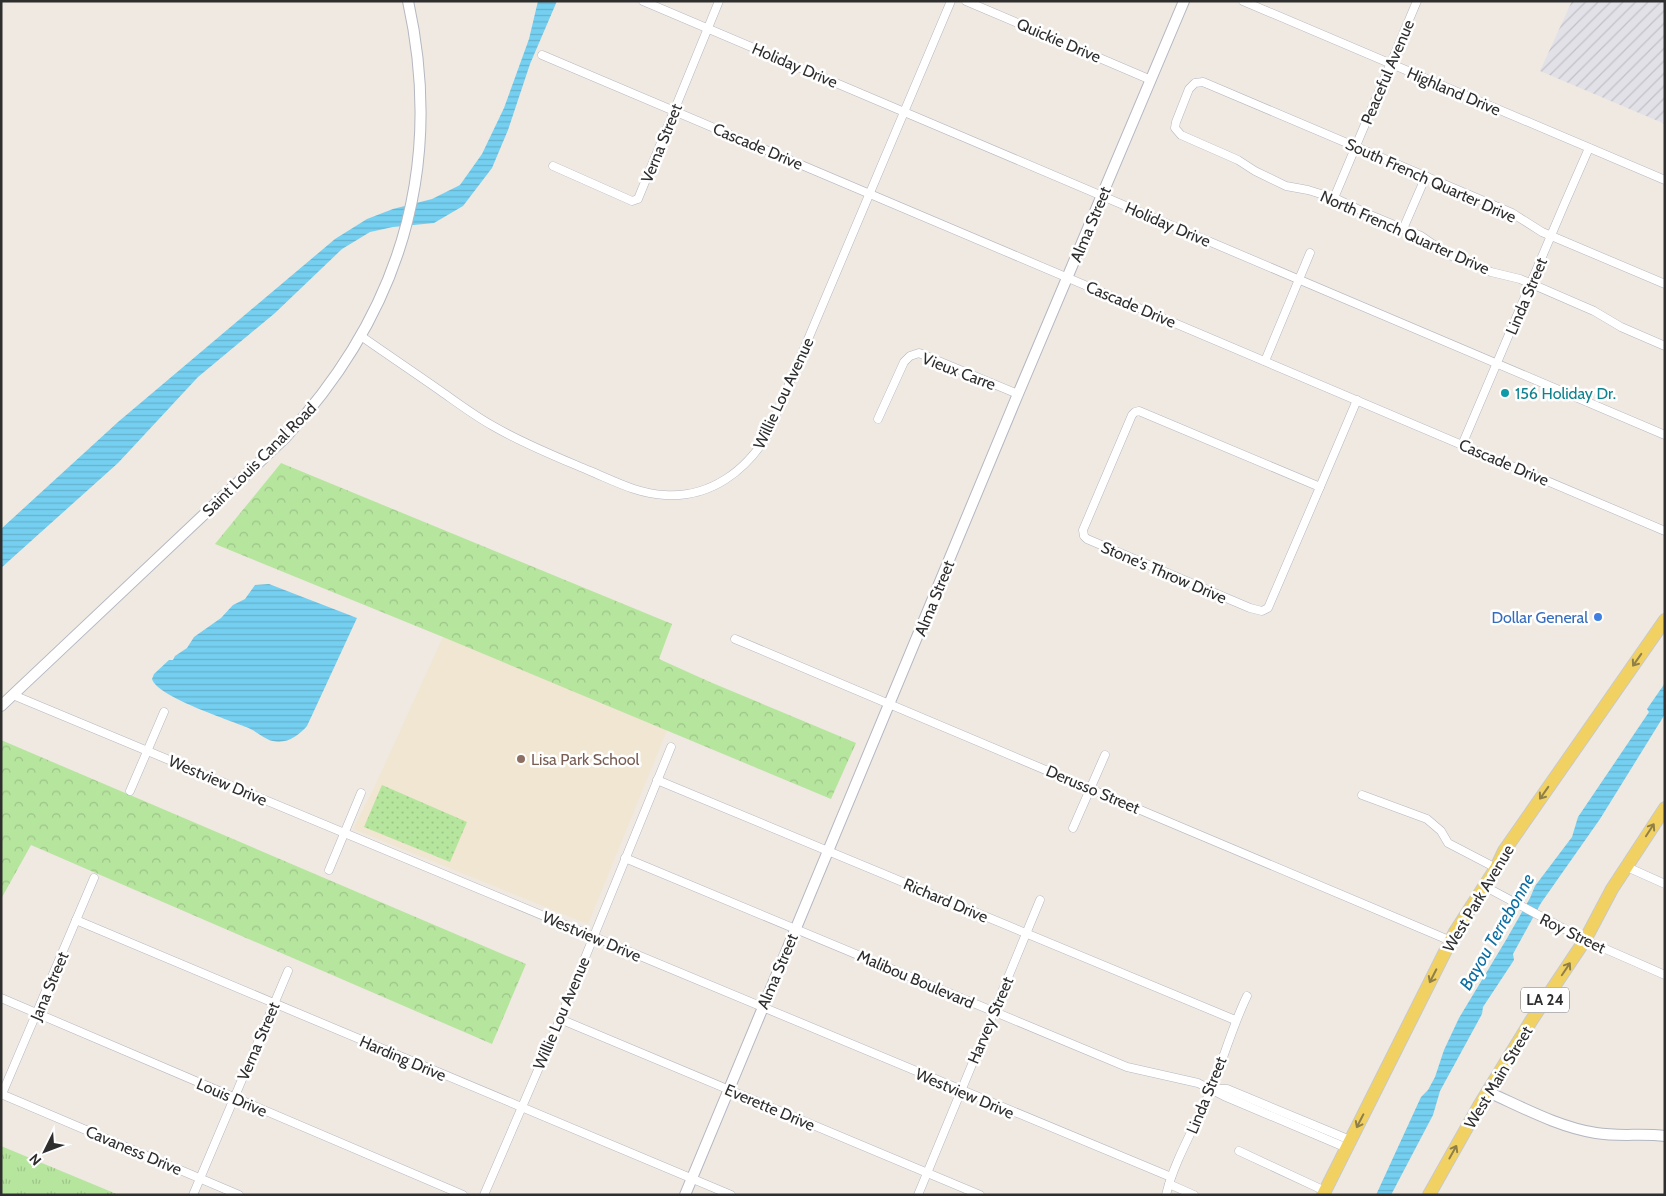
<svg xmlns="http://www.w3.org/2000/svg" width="1666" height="1196" font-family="Cabin,sans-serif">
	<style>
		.industrial { fill: url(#industrial-furrows) }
		.education { fill: #f0e6d1 }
		.grass { fill: url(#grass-tufts) }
		.forest { fill: url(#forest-crowns) }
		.park { fill: url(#park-dots) }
		.water { fill: url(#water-rules) }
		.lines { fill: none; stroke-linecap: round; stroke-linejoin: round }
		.minor-casing { stroke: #b4b7c1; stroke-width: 9 }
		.tertiary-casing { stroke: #b4b7c1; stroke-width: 12 }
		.primary-casing { stroke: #c9c9c9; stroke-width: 14 }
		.minor { stroke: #fff; stroke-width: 8 }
		.tertiary { stroke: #fff; stroke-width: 10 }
		.primary { stroke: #f2d163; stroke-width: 12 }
		.oneway { stroke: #908048 }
		.culture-dot { fill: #0f9aa8; stroke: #fff; stroke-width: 2 }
		.shop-dot { fill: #3f7fe0; stroke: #fff; stroke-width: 2 }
		.education-dot { fill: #8d6e63; stroke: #fff; stroke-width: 2 }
		.labels { text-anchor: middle; stroke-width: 5; stroke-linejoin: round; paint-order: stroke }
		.shield { fill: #fff; stroke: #6d6d6d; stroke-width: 1 }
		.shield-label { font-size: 15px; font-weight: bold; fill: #2e2e2e }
		.street-label { font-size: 16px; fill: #2e2e2e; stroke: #fff }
		.culture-label { font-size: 16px; fill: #0d838f; stroke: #fff; text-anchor: start }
		.shop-label { font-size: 16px; fill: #366cbe; stroke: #fff; text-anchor: end }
		.education-label { font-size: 16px; fill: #785e54; stroke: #fff; text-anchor: start }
		.water-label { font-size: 18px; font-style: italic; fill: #0d6fa3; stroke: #fff }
	</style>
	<defs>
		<pattern id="industrial-furrows" width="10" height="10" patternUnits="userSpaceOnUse" patternTransform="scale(1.25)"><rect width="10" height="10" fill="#e3e1e8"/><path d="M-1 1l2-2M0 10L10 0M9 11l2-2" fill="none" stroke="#c3c1c7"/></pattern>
		<pattern id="grass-tufts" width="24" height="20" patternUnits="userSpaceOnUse" patternTransform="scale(1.25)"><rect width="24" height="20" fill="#b6e59e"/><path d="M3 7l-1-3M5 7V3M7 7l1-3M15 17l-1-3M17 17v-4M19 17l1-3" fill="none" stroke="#9dc588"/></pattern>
		<pattern id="forest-crowns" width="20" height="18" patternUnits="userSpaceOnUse" patternTransform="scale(1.25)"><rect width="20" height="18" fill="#b6e59e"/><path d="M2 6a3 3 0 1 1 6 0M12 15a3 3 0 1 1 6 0" fill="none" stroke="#9dc588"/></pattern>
		<pattern id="park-dots" width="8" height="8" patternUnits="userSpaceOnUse" patternTransform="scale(1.25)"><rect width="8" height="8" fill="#b6e59e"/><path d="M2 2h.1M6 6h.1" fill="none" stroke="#9dc588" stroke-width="1.8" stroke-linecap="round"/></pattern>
		<pattern id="water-rules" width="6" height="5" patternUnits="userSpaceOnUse" patternTransform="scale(1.25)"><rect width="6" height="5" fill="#75cff0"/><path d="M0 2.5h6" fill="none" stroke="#66b2ce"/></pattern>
	</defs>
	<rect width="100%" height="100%" fill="#efe9e1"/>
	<!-- industrial -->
	<polygon class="industrial" points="1572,1 1665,1 1665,124 1540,71"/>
	<!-- education -->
	<polygon class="education" points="443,637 667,730 588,924 353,829 374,788"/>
	<!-- grass -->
	<polygon class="grass" points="1,1146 119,1195 1,1195"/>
	<!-- forest -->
	<g class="forest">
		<polygon points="281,463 672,624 659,659 710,682 856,743 831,799 443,637 215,544"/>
		<polygon points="1,740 526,964 492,1044 31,845 1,899"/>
	</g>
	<!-- park -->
	<polygon class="park" points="382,785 467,822 450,862 364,827"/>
	<!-- water -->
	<g class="water">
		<polygon points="538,1 557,1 530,64 508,130 492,168 463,206 434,223 393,227 370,232 342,249 275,313 198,377 118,463 1,568 1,529 118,422 335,239 367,219 393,209 432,199 460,185 482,154 504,108 529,39"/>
		<path d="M 269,584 L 357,618 L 307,726 C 298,736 287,744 273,741 C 264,739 255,730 246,727 C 227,719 158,697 152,679 L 154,674 L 169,660 L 173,660 L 175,656 L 187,648 L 194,637 L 221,618 L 233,605 L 245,599 L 255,585 Z"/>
		<polygon points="1665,683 1665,714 1600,819 1541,903 1513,954 1514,960 1483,1007 1482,1014 1440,1091 1433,1115 1391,1195 1376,1195 1421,1097 1428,1090 1435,1077 1444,1050 1459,1018 1506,940 1530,898 1535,886 1572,837 1578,817 1649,712 1647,709"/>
	</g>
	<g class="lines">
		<!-- minor casing -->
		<g class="minor-casing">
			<g id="minor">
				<polyline points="643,1 1665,435"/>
				<polyline points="966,1 1151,80"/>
				<polyline points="1243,1 1665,180"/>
				<polyline points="542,55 1665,531"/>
				<polyline points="553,166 632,201 638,199 719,1"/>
				<polyline points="1334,198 1417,1"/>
				<polyline points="1403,229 1426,176"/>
				<polyline points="1665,284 1542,232 1512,213 1203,82 1195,83 1189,89 1176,122 1175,128 1181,135 1238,160 1255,171 1286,186 1308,190 1337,199 1370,215 1421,236 1447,254 1491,272 1520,279 1594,311 1621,327 1665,346"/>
				<path d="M 361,336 C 388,355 415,373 442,392 C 459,404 475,416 493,426 C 524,444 557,457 590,471 C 614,481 638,494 665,495 C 710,498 746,471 768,434 L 951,1"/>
				<polyline points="1265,361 1310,253"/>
				<polygon points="1139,411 1320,487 1268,608 1262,611 1250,608 1087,539 1084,536 1083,530 1132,415 1135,412"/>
				<polyline points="878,419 904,362 910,356 919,353 1018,394"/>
				<polyline points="1462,445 1564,205 1589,148"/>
				<polyline points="1320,487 1357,400"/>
				<polyline points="735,639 1451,941"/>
				<polyline points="13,695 1171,1177"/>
				<polyline points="657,780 1235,1020"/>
				<polyline points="130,791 164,712"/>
				<polyline points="1362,795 1427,819 1441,831 1448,843 1496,868"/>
				<polyline points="1073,828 1105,755"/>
				<polyline points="625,858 1127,1067 1198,1083 1224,1096 1347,1148"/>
				<polyline points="1627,867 1665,884"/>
				<polyline points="329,870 361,793"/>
				<polyline points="1484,886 1585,940 1665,975"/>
				<polyline points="76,920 731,1195"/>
				<polyline points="1,998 463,1195"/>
				<polyline points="560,1019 980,1195"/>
				<polyline points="1213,1089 1227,1089 1350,1140"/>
				<polyline points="1,1094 239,1195"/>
				<polyline points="2,1094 94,878"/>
				<polyline points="1239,1151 1325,1191"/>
				<polyline points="1169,1184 1194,1195"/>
				<polyline points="193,1195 288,971"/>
				<polyline points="484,1195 560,1019 671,747"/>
				<polyline points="918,1195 1040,900"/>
				<path d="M 1166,1195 C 1175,1158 1197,1124 1211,1089 C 1224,1058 1232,1027 1247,996"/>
			</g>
		</g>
		<!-- tertiary casing -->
		<g class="tertiary-casing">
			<g id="tertiary">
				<path d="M 1,706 L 285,438 C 400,313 445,169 408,1"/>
				<path d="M 1488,1092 C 1522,1107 1558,1127 1596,1133 C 1619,1137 1642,1133 1665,1136"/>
				<polyline points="685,1195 1018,394 1184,1"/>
			</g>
		</g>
		<!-- primary casing -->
		<g class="primary-casing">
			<g id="primary">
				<polyline points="1323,1195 1455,932 1496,868 1504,851 1665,620"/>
				<polyline points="1429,1195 1479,1106 1531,1021 1585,940 1612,889 1665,808"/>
			</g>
		</g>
		<!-- minor -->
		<use href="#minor" class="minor"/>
		<!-- tertiary -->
		<use href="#tertiary" class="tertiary"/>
		<!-- primary -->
		<use href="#primary" class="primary"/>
	</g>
	<!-- one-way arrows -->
	<defs><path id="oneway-shaft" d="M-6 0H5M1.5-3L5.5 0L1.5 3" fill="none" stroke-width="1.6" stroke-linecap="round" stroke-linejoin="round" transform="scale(1.25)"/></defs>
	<g class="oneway">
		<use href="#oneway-shaft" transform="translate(1637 660) rotate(125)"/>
		<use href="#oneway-shaft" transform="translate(1544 793) rotate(125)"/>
		<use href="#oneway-shaft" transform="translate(1650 830) rotate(-57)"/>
		<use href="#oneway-shaft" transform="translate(1566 969) rotate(-56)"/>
		<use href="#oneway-shaft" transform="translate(1433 976) rotate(117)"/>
		<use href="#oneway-shaft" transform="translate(1360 1121) rotate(117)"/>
		<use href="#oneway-shaft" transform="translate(1453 1152) rotate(-61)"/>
	</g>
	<!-- markers -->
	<circle class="culture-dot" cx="1505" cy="393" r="5"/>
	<circle class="shop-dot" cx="1598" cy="617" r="5"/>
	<circle class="education-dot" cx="521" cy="759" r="5"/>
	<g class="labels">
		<!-- shield labels -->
		<rect class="shield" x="1521" y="987.5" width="48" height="25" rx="4"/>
		<g class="shield-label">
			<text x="1545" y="1005">LA 24</text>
		</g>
		<!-- street labels -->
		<g class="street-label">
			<text transform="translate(1059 40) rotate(23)" y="6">Quickie Drive</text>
			<text transform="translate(795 65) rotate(23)" y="6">Holiday Drive</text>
			<text transform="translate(1387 72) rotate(-67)" y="6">Peaceful Avenue</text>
			<text transform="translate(1454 91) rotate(23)" y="6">Highland Drive</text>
			<text transform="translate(661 143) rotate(-68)" y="6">Verna Street</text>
			<text transform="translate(758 146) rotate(23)" y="6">Cascade Drive</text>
			<text transform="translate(1431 180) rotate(24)" y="6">South French Quarter Drive</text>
			<text transform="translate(1090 224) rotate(-67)" y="6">Alma Street</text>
			<text transform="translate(1168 224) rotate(23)" y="6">Holiday Drive</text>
			<text transform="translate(1405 232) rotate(24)" y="6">North French Quarter Drive</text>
			<text transform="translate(1526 296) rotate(-67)" y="6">Linda Street</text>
			<text transform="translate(1131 304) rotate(23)" y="6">Cascade Drive</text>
			<text transform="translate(959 371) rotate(21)" y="6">Vieux Carre</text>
			<text transform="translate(783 393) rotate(-65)" y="6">Willie Lou Avenue</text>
			<text transform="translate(259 459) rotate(-45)" y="6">Saint Louis Canal Road</text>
			<text transform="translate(1504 462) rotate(23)" y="6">Cascade Drive</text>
			<text transform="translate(1164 572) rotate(23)" y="6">Stone's Throw Drive</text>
			<text transform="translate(934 598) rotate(-68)" y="6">Alma Street</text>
			<text transform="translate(218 780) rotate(23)" y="6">Westview Drive</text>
			<text transform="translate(1093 789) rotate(23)" y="6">Derusso Street</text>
			<text transform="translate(1478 898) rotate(-59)" y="6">West Park Avenue</text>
			<text transform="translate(946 900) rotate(23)" y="6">Richard Drive</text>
			<text transform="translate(1573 933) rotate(26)" y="6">Roy Street</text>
			<text transform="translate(592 936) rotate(23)" y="6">Westview Drive</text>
			<text transform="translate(777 971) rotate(-67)" y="6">Alma Street</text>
			<text transform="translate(916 979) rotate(23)" y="6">Malibou Boulevard</text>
			<text transform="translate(49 986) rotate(-67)" y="6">Jana Street</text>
			<text transform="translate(561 1013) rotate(-67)" y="6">Willie Lou Avenue</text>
			<text transform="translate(990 1020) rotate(-67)" y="6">Harvey Street</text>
			<text transform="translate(258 1041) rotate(-67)" y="6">Verna Street</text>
			<text transform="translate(403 1058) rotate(23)" y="6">Harding Drive</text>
			<text transform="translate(1498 1077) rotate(-59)" y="6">West Main Street</text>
			<text transform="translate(965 1093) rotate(23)" y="6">Westview Drive</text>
			<text transform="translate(1206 1095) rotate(-68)" y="6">Linda Street</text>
			<text transform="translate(232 1097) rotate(23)" y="6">Louis Drive</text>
			<text transform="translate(770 1107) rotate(23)" y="6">Everette Drive</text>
			<text transform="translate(134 1150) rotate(23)" y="6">Cavaness Drive</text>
		</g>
		<!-- culture labels -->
		<g class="culture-label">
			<text x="1515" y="399">156 Holiday Dr.</text>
		</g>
		<!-- shop labels -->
		<g class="shop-label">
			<text x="1588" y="623">Dollar General</text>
		</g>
		<!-- education labels -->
		<g class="education-label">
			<text x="531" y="765">Lisa Park School</text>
		</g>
		<!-- water labels -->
		<g class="water-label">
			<text transform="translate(1497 932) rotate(-60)" y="6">Bayou Terrebonne</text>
		</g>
	</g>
	<!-- border -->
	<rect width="1666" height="1196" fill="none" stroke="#2e2e2e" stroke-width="5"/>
	<!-- north arrow -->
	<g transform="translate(45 1151) rotate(228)" stroke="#ffffff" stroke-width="4" paint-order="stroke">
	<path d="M0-4L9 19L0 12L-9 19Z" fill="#2e2e2e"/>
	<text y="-8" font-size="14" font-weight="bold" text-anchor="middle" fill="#2e2e2e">N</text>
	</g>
</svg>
